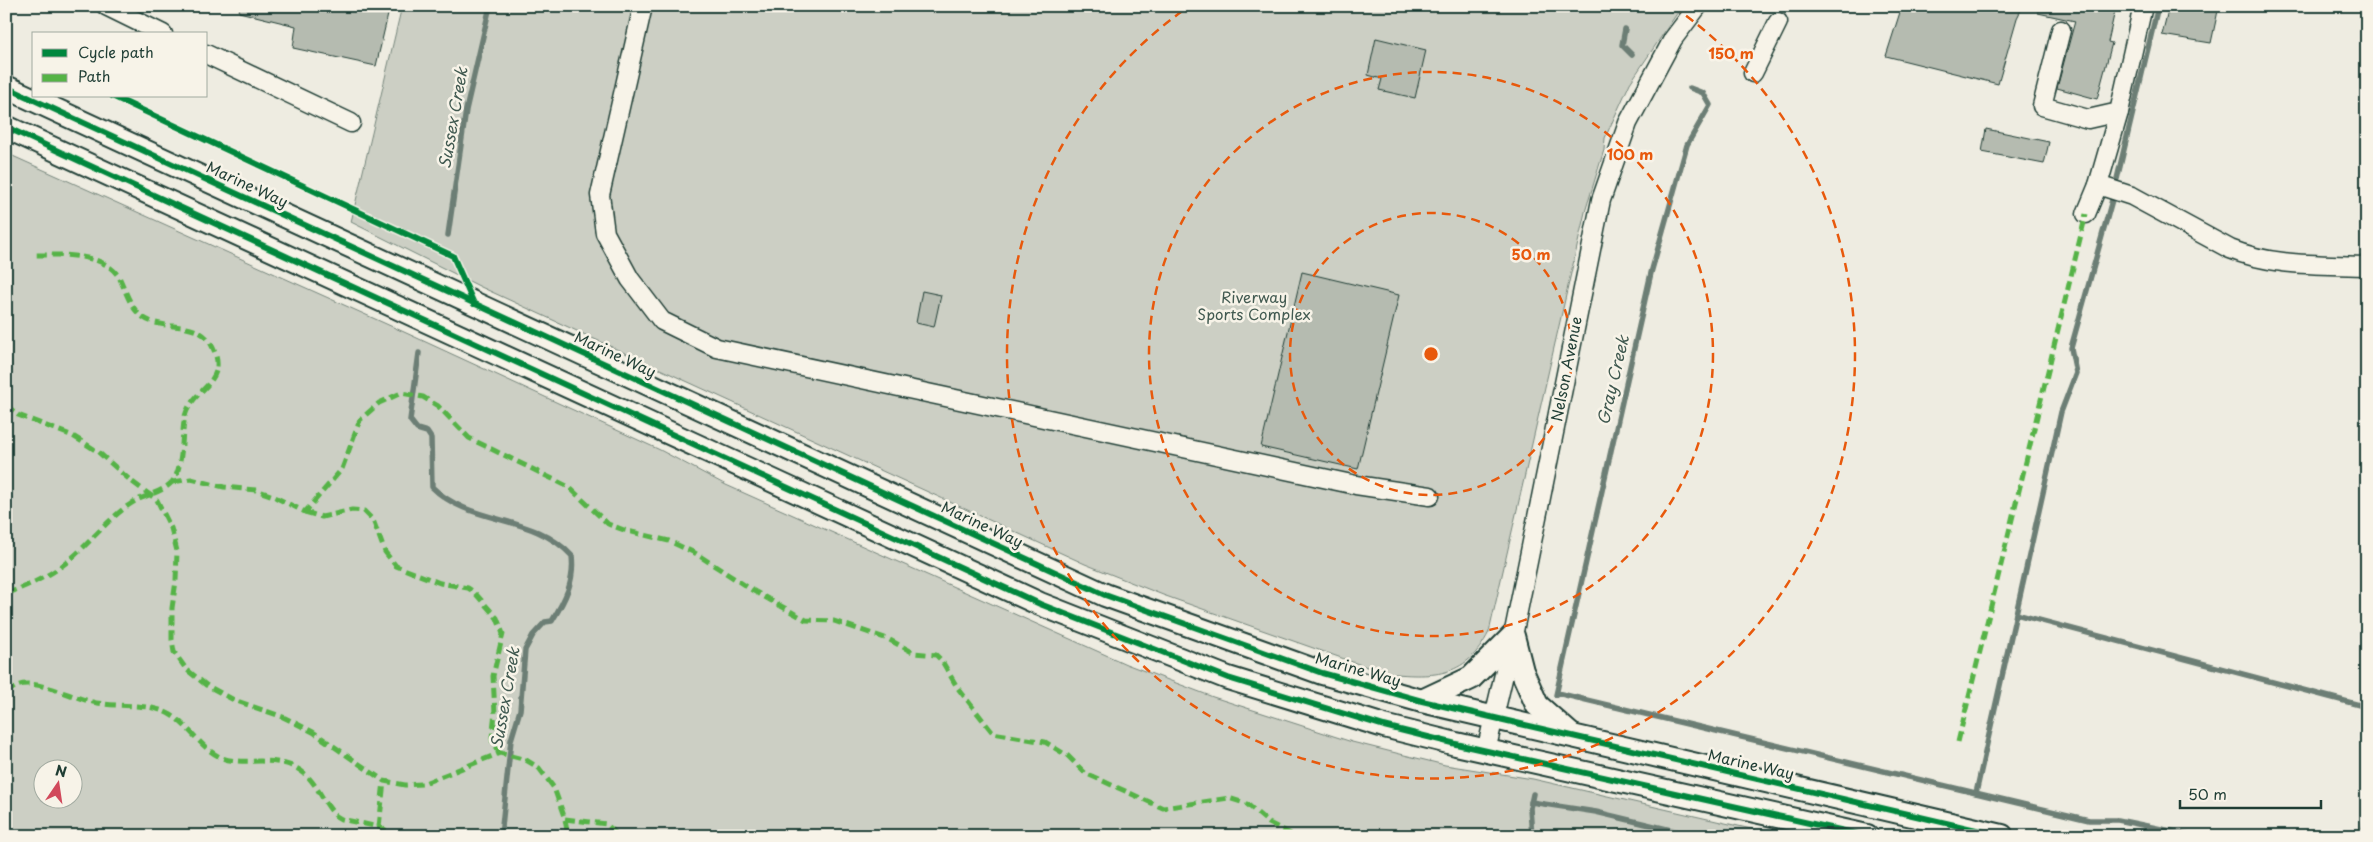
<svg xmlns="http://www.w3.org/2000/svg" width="2373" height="842" font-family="'Playpen Sans',sans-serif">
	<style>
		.green { fill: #cccfc4; stroke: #76867c; fill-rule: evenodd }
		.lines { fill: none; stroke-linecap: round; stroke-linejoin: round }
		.stream { stroke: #6c7e74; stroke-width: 5.5 }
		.building { fill: #b5bbb0; stroke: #1f3d34 }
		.minor-casing { stroke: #1f3d34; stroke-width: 21 }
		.major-casing { stroke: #1f3d34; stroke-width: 26 }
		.minor { stroke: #f7f3e8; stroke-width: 18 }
		.major { stroke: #f7f3e8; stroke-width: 22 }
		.quiet { stroke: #55b346; stroke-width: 5; stroke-dasharray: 10 5; stroke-linecap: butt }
		.cycleway-casing { stroke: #f7f3e8; stroke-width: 9 }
		.cycleway { stroke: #00873e; stroke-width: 6 }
		.ring { fill: none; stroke: #e8590c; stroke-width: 2.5; stroke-dasharray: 9 6 }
		.labels { text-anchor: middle; stroke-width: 5; stroke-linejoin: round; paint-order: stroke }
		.street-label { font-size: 15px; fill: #1f3d34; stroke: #f7f3e8 }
		.park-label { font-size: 15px; fill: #425a51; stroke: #f7f3e8 }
		.water-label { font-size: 16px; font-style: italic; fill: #3f584f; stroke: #f7f3e8 }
		.centre { fill: #e8590c; stroke: #f7f3e8; stroke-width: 2.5 }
		.ring-label { font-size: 15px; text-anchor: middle; font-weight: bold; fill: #e8590c; stroke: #f7f3e8; stroke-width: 5; stroke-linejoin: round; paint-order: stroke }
	</style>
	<rect width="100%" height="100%" fill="#eeece1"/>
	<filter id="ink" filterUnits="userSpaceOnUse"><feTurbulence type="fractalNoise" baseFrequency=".02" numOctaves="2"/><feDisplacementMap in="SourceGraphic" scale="10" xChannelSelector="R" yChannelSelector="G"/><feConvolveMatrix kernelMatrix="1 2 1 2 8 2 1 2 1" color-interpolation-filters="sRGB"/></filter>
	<g filter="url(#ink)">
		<!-- green -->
		<g class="green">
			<path d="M 402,6 L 1682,6 L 1630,83 L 1605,138 L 1604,150 L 1585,212 L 1489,632 C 1465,680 1431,677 1384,673 L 1163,595 L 1085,564 L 481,287 L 351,222 Z"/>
			<path d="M 6,153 L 404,332 L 660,450 L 726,485 L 1126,664 L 1213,697 L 1352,742 L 1396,753 L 1445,765 L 1533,779 L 1782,836 L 6,836 ZM 42,770 L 72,770 L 72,800 L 42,800 Z"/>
		</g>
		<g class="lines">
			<!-- stream -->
			<g class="stream">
				<polyline points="1625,29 1622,45 1632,55"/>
				<polyline points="2117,179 2158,6"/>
				<polyline points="448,235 466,110 490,6"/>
				<path d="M 419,353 L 410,420 L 417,429 L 427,432 L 431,438 L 432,487 C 471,526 533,513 572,556 C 575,581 565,600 552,621 L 545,622 L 533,635 L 525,650 L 520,710 L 511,740 L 501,836"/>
				<polyline points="2016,614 2367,707"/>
				<polyline points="1557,693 2089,820 2118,820 2195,836"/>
				<polyline points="1556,695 1651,273 1687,145 1710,105 1703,93 1690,88"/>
				<polyline points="1976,793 2061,412 2076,373 2071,348 2112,200"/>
				<polyline points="1531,802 1596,812 1696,836"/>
				<polyline points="1532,836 1530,808 1533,794"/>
				<polyline points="2363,836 2367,813"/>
			</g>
		</g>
		<!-- building -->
		<g class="building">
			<polygon points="240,6 390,6 376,66 293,48 296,26 239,12"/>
			<polygon points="1902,6 2023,6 2017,18 1998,84 1886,56"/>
			<polygon points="2038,6 2116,6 2108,42 2112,43 2097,99 2057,88 2075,21 2038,13"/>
			<polygon points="2169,6 2219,6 2211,43 2162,35"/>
			<polygon points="1376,38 1426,50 1415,98 1379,90 1382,79 1368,75"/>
			<polygon points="1986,129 2049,142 2044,164 1982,152"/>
			<polygon points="1302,272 1399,295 1358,469 1261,447"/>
			<polygon points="922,291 941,295 934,327 916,323"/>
		</g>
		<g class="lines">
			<!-- minor casing -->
			<g class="minor-casing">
				<g id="minor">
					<polyline points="106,6 163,34"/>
					<polyline points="643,6 600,195 605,233 630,279 662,321 717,348 1356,485 1430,496"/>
					<polyline points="2061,30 2042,106 2088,119 2119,112 2143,6"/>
					<polyline points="206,54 351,123"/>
					<polyline points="1753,73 1778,22"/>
					<path d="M 2098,185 L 2132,196 L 2230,249 C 2274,267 2321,264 2367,266"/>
					<polyline points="2086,214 2098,185 2119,112"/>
					<polyline points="1486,751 1513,636 1601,200 1628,123 1673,39 1698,6"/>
				</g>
			</g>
			<!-- major casing -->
			<g class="major-casing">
				<g id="major">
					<polyline points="6,87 1105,595 1322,673 1422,701 2002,836"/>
					<polyline points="6,127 1040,604 1228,678 1384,726 1456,744 1867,836"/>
					<polyline points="1422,701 1471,678 1513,636 1522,671 1537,705 1571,735"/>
				</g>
			</g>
			<!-- minor -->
			<use href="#minor" class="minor"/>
			<!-- major -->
			<use href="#major" class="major"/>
			<!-- quiet -->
			<g class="quiet">
				<polyline points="6,405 18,415 73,436 97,451 131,481 157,500 171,528 177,551 176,581 172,608 172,640 174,652 186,669 206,685 234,700 283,717 313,732 384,781 405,785 422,784 500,753 526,760 539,768 554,788 565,819 568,836"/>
				<polyline points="173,482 191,479 224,487 256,490 273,496 305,512 342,469 360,420 379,403 401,393 423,397 438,406 469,438 569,487 608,524 624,530 669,541 695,553 752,590 806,620 834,621 888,639 914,653 936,655 942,661 957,687 993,733 1045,742 1068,756 1085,773 1163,808 1229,798 1247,804 1269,823 1295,836"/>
				<polyline points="305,512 322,517 352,510 364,511 373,520 385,552 396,566 440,583 468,588 474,592 497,618 503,634 493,676 495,713 492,738 493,744 500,753"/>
				<path d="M 6,592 L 11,592 C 34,583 55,573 73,557 C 93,539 109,518 132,503 C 144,495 162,493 172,482 C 184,468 181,433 185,416 C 193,387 232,382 211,344 C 197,318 160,333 140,315 C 130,306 126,292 120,279 C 106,252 60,255 34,255"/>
				<path d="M 6,693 C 13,688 18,684 27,684 C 53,685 78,701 104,704 C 127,707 151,703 171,715 C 189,726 201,748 220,757 C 240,767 273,754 298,769 C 316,779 322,802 336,816 L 341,819 L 379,827 L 398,836"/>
				<polyline points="1958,742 2086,214"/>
				<polyline points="565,819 606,824 619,836"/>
				<polyline points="379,827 384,781"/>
			</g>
			<!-- cycleway casing -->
			<g class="cycleway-casing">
				<g id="cycleway">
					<polyline points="6,87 1105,595 1322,673 1422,701 2002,836"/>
					<polyline points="112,96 453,256 474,304"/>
					<polyline points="6,127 1040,604 1228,678 1384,726 1456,744 1867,836"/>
				</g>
			</g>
			<!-- cycleway -->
			<use href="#cycleway" class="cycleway"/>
		</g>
	</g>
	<!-- distance rings -->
	<g class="ring">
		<circle cx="1431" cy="354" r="141"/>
		<circle cx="1431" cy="354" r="282"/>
		<path d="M1674 7A424 424 0 1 1 1188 7"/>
	</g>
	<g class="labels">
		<!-- street labels -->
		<g class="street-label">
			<text transform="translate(247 185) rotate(25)" y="5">Marine Way</text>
			<text transform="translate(615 355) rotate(25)" y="5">Marine Way</text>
			<text transform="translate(1567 369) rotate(-79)" y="5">Nelson Avenue</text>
			<text transform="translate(982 525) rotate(25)" y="5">Marine Way</text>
			<text transform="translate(1358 670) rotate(16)" y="5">Marine Way</text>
			<text transform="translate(1751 765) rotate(13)" y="5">Marine Way</text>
		</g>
		<!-- park labels -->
		<g class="park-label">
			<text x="1254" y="303">Riverway<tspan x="1254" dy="17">Sports Complex</tspan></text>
		</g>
		<!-- water labels -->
		<g class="water-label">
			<text transform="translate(453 118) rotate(-80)" y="6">Sussex Creek</text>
			<text transform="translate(1613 380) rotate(-77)" y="6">Gray Creek</text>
			<text transform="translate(505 698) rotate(-80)" y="6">Sussex Creek</text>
		</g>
	</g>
	<circle cx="1431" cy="354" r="8" class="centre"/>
	<g class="ring-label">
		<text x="1731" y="59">150 m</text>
		<text x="1630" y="160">100 m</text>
		<text x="1531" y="260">50 m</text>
	</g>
	<!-- margin -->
	<rect width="2373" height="842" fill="none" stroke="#f7f3e8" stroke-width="25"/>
	<rect x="12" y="12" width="2348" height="817" fill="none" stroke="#1f3d34" stroke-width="2" filter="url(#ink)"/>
	<!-- legend -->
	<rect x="32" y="32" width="175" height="65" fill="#f7f3e8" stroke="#a1aaa0"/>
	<rect x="42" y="49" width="25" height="8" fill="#00873e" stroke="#a1aaa0"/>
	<text x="78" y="58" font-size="15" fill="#1f3d34">Cycle path</text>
	<rect x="42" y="74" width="25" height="8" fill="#55b346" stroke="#a1aaa0"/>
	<text x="78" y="82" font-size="15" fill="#1f3d34">Path</text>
	<!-- north arrow -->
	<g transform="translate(58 784) rotate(13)"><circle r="24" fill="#f7f3e8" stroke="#a1aaa0"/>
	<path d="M0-4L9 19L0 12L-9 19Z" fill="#d1495b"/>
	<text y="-8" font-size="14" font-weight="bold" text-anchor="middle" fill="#1f3d34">N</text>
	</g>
	<!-- scale -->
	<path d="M2180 800v8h141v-8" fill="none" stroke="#1f3d34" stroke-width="2.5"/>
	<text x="2188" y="800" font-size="15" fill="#1f3d34" stroke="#f7f3e8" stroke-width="4" paint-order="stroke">50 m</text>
</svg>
